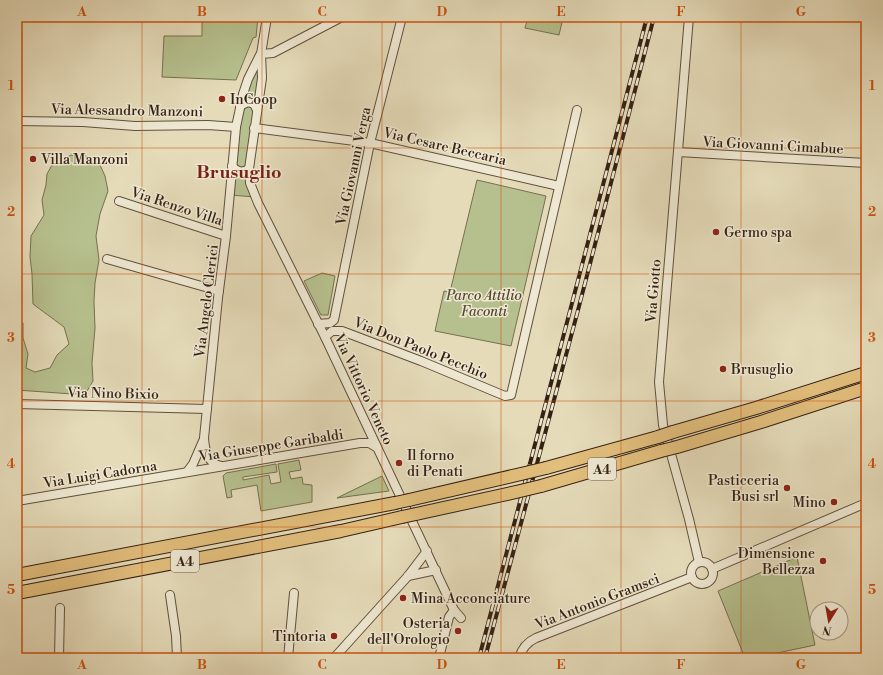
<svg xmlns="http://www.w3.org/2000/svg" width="883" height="675" font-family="'Libre Bodoni',serif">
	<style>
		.green { fill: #b6c08e; stroke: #767051 }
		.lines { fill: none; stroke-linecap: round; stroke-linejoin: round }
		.minor-casing { stroke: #61503d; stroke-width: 10 }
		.highway-casing { stroke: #352114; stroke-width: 14 }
		.minor { stroke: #eee8d2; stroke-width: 8 }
		.highway { stroke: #e2be7c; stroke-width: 12 }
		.rail-casing { stroke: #352114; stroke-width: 4 }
		.rail { stroke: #eee8d2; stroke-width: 2.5; stroke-dasharray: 8; stroke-linecap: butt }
		.highway-bridge-casing { stroke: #352114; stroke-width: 14; stroke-linecap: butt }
		.highway-bridge { stroke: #e2be7c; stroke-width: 12 }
		.grid { fill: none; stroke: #cd510d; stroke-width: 1; stroke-opacity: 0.55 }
		.poi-dot { fill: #8f2418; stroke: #eee8d2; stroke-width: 1.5 }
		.labels { text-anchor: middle; stroke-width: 3; stroke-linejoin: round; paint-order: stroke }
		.shield { fill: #eee8d2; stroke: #6c5d4d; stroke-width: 1 }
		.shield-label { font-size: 13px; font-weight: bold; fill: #352114 }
		.poi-label { font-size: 14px; fill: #352114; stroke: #eee8d2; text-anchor: start }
		.street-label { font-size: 14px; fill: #352114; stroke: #eee8d2 }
		.park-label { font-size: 14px; font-style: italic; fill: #554932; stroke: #eee8d2 }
		.district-label { font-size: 18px; font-weight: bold; fill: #7a1f14; stroke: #eee8d2 }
		.neatline { fill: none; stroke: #cd510d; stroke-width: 1.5 }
		.grid-label { font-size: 13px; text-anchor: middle; font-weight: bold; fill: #cd510d }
	</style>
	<rect width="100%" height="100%" fill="#e5dbb9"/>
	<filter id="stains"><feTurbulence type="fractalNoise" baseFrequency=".005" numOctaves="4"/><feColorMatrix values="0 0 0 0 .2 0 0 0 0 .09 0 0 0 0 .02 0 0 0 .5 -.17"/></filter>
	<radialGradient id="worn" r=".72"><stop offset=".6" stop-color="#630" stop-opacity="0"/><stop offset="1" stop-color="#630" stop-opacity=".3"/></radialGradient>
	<!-- green -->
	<g class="green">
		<polygon points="202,17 258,17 256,37 253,38 236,80 162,77 164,36 202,36"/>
		<polygon points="528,17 563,18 559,35 525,28"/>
		<polygon points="261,54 249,169 255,197 230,195 240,106"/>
		<polygon points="71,155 86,156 100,165 105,176 108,191 100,214 96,236 99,260 95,283 94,301 95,328 92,363 93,381 86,393 72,394 17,390 17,320 23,323 23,338 28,354 26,368 35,372 50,368 57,355 69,344 64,327 33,304 32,274 30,257 31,236 44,215 42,200 46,185 47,174 52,165"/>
		<polygon points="477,180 546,196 511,346 435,331 444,291 450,292"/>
		<polygon points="322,273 335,276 328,315 321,315 304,281"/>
		<polygon points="299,460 301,470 289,472 291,479 302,477 303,484 312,485 312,502 261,511 257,485 231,490 232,497 227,498 223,476 226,473 276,464 277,472 243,477 243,480 269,475 271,484 281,482 278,464"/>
		<polygon points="382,476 389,491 337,498"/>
		<polygon points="797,557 815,645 754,658 745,658 718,591"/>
	</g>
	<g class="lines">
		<!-- minor casing -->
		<g class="minor-casing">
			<g id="minor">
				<polyline points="267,17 261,54 262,78 249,169 250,183 258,203 325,337 454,610 461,618"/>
				<polyline points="689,17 659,382 663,425 689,519 699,562"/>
				<polyline points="261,54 273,53 342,17"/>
				<polyline points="240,106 248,102 254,104 257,110"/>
				<polyline points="17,121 83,122 135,126 208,125 236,127"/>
				<polyline points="254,128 370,143 559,186"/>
				<polyline points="678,152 866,163"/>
				<path d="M 232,166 C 237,172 242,173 249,169"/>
				<polyline points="119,201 226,236"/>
				<polyline points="107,259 219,291"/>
				<polyline points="318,324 330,323 334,320 370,143 402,17"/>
				<polyline points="325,337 332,331 342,331 421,361 505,396 511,395 577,110"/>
				<polyline points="17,404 207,409"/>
				<path d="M 221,466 C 207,463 205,451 204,438 L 218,298 L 226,236 L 236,127 L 243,94 L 248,79 L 260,55"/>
				<polyline points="187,472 193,464 203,441"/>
				<polyline points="17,501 360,443 369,443 376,447"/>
				<circle cx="702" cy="573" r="11"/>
				<polyline points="712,569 866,503"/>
				<polyline points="408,576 436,570"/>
				<polyline points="170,595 176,636 177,658"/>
				<polyline points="59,658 60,608"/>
				<polyline points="288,658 294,593"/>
				<polyline points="334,658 408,576 427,551"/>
				<polyline points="439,658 449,617 454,610"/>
				<path d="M 519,658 C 522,648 527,642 536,638 L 692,577"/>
			</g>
		</g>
		<!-- highway casing -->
		<g class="highway-casing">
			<g id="highway">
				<polyline points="673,432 756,408 866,373"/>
				<polyline points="677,447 761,422 866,388"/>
				<polyline points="546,468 658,437"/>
				<polyline points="541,486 661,451"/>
				<polyline points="409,500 521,474"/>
				<polyline points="416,514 516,492"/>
				<polyline points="17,575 395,503"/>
				<polyline points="17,593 341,531 402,517"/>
			</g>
		</g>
		<!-- minor -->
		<use href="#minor" class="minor"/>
		<!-- highway -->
		<use href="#highway" class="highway"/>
		<!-- rail casing -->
		<g class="rail-casing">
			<g id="rail">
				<polyline points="479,658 647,17"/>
				<polyline points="485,658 577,314 654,17"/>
			</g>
		</g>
		<!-- rail -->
		<use href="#rail" class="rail"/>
		<!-- highway-bridge casing -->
		<g class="highway-bridge-casing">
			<g id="highway-bridge">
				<polyline points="658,437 673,432"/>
				<polyline points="661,451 677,447"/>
				<polyline points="521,474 546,468"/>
				<polyline points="516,492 541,486"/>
				<polyline points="395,503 409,500"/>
				<polyline points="402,517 416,514"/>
			</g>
		</g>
		<!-- highway-bridge -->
		<use href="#highway-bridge" class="highway-bridge"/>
	</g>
	<!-- grid -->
	<path class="grid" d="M 142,17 L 142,658M 262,17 L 262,658M 382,17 L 382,658M 501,17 L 501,658M 621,17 L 621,658M 741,17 L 741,658M 17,148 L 866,148M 17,274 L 866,274M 17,401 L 866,401M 17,527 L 866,527"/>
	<!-- markers -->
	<g class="poi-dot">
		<circle cx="222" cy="99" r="4"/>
		<circle cx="33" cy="159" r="4"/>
		<circle cx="716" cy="232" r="4"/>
		<circle cx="723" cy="369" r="4"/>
		<circle cx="399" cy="463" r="4"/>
		<circle cx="787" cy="488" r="4"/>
		<circle cx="834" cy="502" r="4"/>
		<circle cx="823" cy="561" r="4"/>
		<circle cx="403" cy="598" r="4"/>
		<circle cx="458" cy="631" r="4"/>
		<circle cx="334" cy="636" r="4"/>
	</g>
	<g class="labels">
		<!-- shield labels -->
		<g class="shield">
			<rect x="588" y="458" width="28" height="22" rx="3"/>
			<rect x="171" y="550" width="28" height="22" rx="3"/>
		</g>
		<g class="shield-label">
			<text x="602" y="474">A4</text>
			<text x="185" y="566">A4</text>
		</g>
		<!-- poi labels -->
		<g class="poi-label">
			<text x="230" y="104">InCoop</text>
			<text x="41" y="164">Villa Manzoni</text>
			<text x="724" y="237">Germo spa</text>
			<text x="731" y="374">Brusuglio</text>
			<text x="407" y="460">Il forno<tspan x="407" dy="16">di Penati</tspan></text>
			<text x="779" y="485" text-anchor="end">Pasticceria<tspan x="779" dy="16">Busi srl</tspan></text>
			<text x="826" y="507" text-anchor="end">Mino</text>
			<text x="815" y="558" text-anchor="end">Dimensione<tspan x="815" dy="16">Bellezza</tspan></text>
			<text x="411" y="603">Mina Acconciature</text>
			<text x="450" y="628" text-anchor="end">Osteria<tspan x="450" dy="16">dell'Orologio</tspan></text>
			<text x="326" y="641" text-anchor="end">Tintoria</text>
		</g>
		<!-- street labels -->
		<g class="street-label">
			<text transform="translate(127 110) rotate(1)" y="5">Via Alessandro Manzoni</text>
			<text transform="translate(773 145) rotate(3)" y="5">Via Giovanni Cimabue</text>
			<text transform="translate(445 146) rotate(13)" y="5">Via Cesare Beccaria</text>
			<text transform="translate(353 166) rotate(-78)" y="5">Via Giovanni Verga</text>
			<text transform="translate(177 206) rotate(18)" y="5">Via Renzo Villa</text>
			<text transform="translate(653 291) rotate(-85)" y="5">Via Giotto</text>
			<text transform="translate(206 301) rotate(-83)" y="5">Via Angelo Clerici</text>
			<text transform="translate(421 348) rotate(22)" y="5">Via Don Paolo Pecchio</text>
			<text transform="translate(364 389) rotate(65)" y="5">Via Vittorio Veneto</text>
			<text transform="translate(113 393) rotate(1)" y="5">Via Nino Bixio</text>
			<text transform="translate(271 445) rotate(-9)" y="5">Via Giuseppe Garibaldi</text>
			<text transform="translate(100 474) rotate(-9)" y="5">Via Luigi Cadorna</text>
			<text transform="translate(597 601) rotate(-21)" y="5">Via Antonio Gramsci</text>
		</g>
		<!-- park labels -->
		<g class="park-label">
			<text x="484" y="300">Parco Attilio<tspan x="484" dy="16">Faconti</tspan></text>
		</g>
		<!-- district labels -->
		<g class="district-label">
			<text x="239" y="178">Brusuglio</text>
		</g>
	</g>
	<!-- margin -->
	<rect width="883" height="675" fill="none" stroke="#e5dbb9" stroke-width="44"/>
	<!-- north arrow -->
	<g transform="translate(829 621) rotate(191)"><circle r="19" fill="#eee8d2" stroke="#a49886"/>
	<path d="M0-3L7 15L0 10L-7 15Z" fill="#8f2418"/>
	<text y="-6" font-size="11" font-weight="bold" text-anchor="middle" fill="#352114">N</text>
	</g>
	<rect x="22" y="22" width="839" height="631" class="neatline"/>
	<g class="grid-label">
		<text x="82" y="16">A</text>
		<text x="202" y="16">B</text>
		<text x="322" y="16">C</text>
		<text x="442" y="16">D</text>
		<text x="561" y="16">E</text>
		<text x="681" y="16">F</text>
		<text x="801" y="16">G</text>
		<text x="11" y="90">1</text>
		<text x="872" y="90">1</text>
		<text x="11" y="216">2</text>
		<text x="872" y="216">2</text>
		<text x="11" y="342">3</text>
		<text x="872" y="342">3</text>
		<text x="11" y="468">4</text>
		<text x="872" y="468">4</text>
		<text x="11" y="594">5</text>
		<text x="872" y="594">5</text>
		<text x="82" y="669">A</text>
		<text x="202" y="669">B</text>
		<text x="322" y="669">C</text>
		<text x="442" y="669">D</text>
		<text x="561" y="669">E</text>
		<text x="681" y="669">F</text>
		<text x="801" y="669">G</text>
	</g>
	<rect width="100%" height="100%" filter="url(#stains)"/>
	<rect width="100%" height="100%" fill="url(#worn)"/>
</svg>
